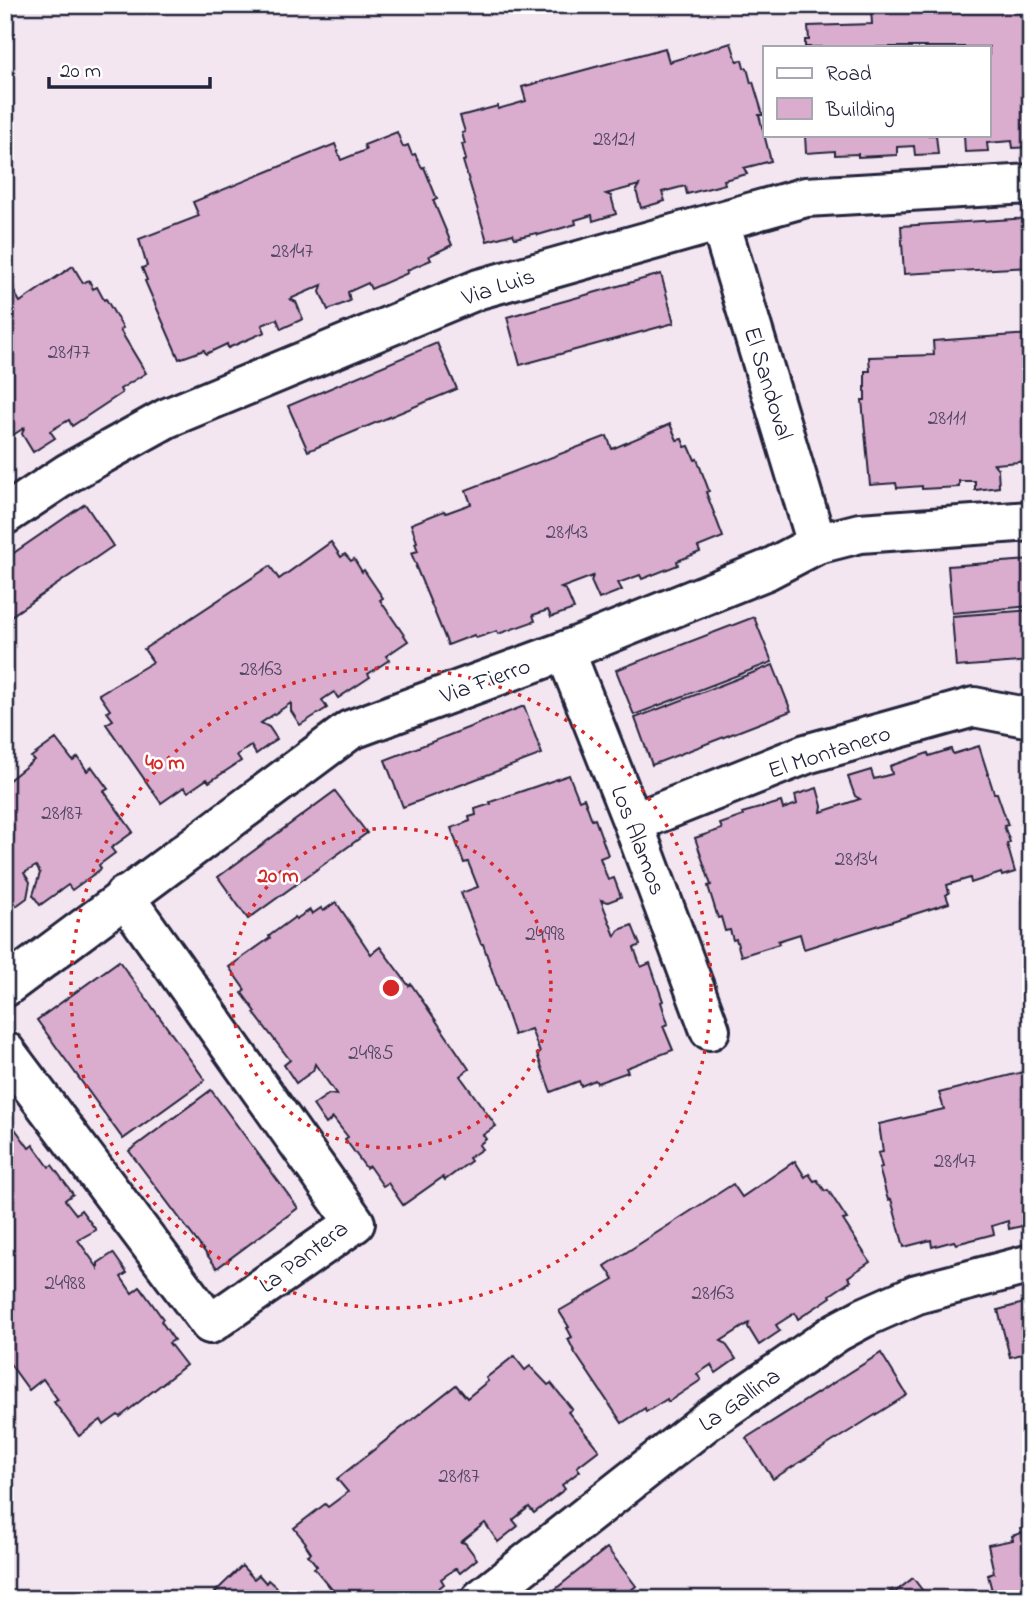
<svg xmlns="http://www.w3.org/2000/svg" width="1036" height="1604" font-family="'Indie Flower',sans-serif">
	<style>
		.building { fill: #daadcf; stroke: #22223b; stroke-width: 2 }
		.lines { fill: none; stroke-linecap: round; stroke-linejoin: round }
		.minor-casing { stroke: #22223b; stroke-width: 44 }
		.minor { stroke: #fff; stroke-width: 38 }
		.ring { fill: none; stroke: #d62828; stroke-width: 3.5; stroke-dasharray: 3.5 7 }
		.labels { text-anchor: middle; stroke-width: 5; stroke-linejoin: round; paint-order: stroke }
		.number-label { font-size: 21px; fill: #504560 }
		.street-label { font-size: 24px; fill: #22223b; stroke: #fff }
		.centre { fill: #d62828; stroke: #fff; stroke-width: 3.5 }
		.ring-label { font-size: 21px; text-anchor: middle; font-weight: bold; fill: #d62828; stroke: #fff; stroke-width: 5; stroke-linejoin: round; paint-order: stroke }
	</style>
	<rect width="100%" height="100%" fill="#f4e6f1"/>
	<filter id="ink" filterUnits="userSpaceOnUse"><feTurbulence type="fractalNoise" baseFrequency=".0143" numOctaves="2"/><feDisplacementMap in="SourceGraphic" scale="14" xChannelSelector="R" yChannelSelector="G"/><feConvolveMatrix kernelMatrix="1 2 1 2 8 2 1 2 1" color-interpolation-filters="sRGB"/></filter>
	<g filter="url(#ink)">
		<!-- building -->
		<g class="building">
			<polygon points="934,5 1019,5 1020,16 1031,15 1031,147 1013,148 1012,141 987,143 988,151 965,152 964,135 989,135 989,47 805,47 805,40 809,40 808,26 872,24 871,9"/>
			<polygon points="731,43 737,61 742,60 744,68 747,68 751,83 753,82 763,115 759,115 771,161 744,168 747,174 724,180 725,184 687,194 685,186 662,192 665,201 641,208 636,190 639,185 606,194 611,196 616,214 593,221 592,215 575,220 576,224 538,235 537,233 515,238 513,234 487,241 463,161 466,160 462,144 465,144 462,133 465,132 460,116 498,106 498,109 526,101 522,87 665,48 669,62"/>
			<polygon points="397,132 403,147 408,145 412,155 415,154 422,168 424,167 437,199 433,200 452,245 429,256 431,260 407,270 408,273 371,289 368,283 348,292 350,301 328,310 320,292 322,285 290,299 296,302 303,319 281,329 277,319 262,325 265,332 228,348 227,344 206,354 204,350 179,359 145,281 147,280 142,268 147,266 139,239 199,216 193,202 335,144 341,160 366,150 364,145"/>
			<polygon points="805,135 936,135 938,154 915,155 914,146 897,147 897,155 858,157 858,154 835,155 835,151 806,153"/>
			<polygon points="1031,218 1031,267 904,274 901,226"/>
			<polygon points="73,266 83,283 89,280 93,289 97,287 104,300 106,299 123,328 120,330 146,373 120,389 122,393 72,426 69,420 50,431 55,438 33,452 22,434 24,428 5,440 5,292 12,288 20,302"/>
			<polygon points="661,274 674,323 520,365 507,317"/>
			<polygon points="1031,334 1031,461 994,464 998,469 999,487 975,490 975,481 959,481 959,487 922,489 922,486 897,488 896,483 870,485 862,400 865,400 865,371 870,371 869,357 934,355 933,341"/>
			<polygon points="437,343 457,389 308,451 288,406"/>
			<polygon points="670,424 677,440 682,439 685,447 689,446 695,460 697,459 709,491 706,492 723,537 698,547 700,552 677,561 678,565 642,579 640,575 618,583 622,590 599,599 591,581 593,576 561,588 566,590 574,609 551,617 548,610 533,615 535,621 498,634 497,631 476,638 474,635 448,645 416,567 417,567 411,553 418,551 415,543 417,542 411,524 444,511 446,513 471,504 466,490 607,436 612,449"/>
			<polygon points="1031,461 1031,486 1028,486 1027,467"/>
			<polygon points="85,504 113,546 5,620 5,559"/>
			<polygon points="331,542 341,557 345,554 351,561 354,559 362,572 364,570 383,598 380,600 408,641 386,656 389,660 368,674 370,677 338,698 334,692 322,700 327,708 300,725 291,711 291,703 261,723 269,727 277,739 256,754 251,746 237,755 241,761 209,782 207,779 188,792 184,787 161,803 106,724 113,720 107,712 110,710 99,694 153,662 144,649 270,566 279,579"/>
			<polygon points="1031,560 1031,606 952,613 948,566"/>
			<polygon points="1031,610 1031,661 956,667 952,616"/>
			<polygon points="754,617 772,662 634,715 616,670"/>
			<polygon points="773,665 791,711 652,765 635,718"/>
			<polygon points="524,706 542,754 403,807 385,760"/>
			<polygon points="56,739 73,761 78,757 87,771 92,767 108,789 104,791 133,832 111,848 115,853 99,865 101,869 72,890 68,885 40,905 33,895 40,873 36,866 24,873 30,882 27,898 5,914 5,775 9,780 34,760 31,757"/>
			<polygon points="979,746 994,793 997,793 1008,825 1004,826 1010,842 1007,844 1015,872 1002,876 1001,873 971,883 970,878 947,885 949,893 946,895 949,903 804,949 800,934 778,941 779,944 741,956 736,939 733,940 730,930 725,931 721,917 718,918 708,886 711,885 695,838 722,829 720,824 743,816 742,813 781,802 783,809 797,804 795,795 817,788 822,806 821,812 860,799 855,796 848,777 871,770 874,779 892,774 890,766 928,753 929,756 951,749 953,754"/>
			<polygon points="569,775 579,800 584,798 592,820 595,819 608,855 600,858 608,880 614,878 621,897 608,902 601,900 615,936 619,930 632,925 640,945 634,948 641,967 650,963 663,1001 661,1002 668,1024 663,1026 673,1050 626,1068 628,1072 597,1083 595,1080 581,1086 579,1081 551,1092 537,1054 540,1053 531,1029 514,1035 483,944 481,944 461,893 478,887 468,862 464,863 451,828 470,821 469,817 476,815 475,809 491,804 490,802"/>
			<polygon points="335,791 367,833 248,919 218,877"/>
			<polygon points="336,902 371,954 380,947 409,986 411,984 469,1069 460,1076 496,1126 483,1135 486,1139 479,1145 482,1149 469,1158 471,1161 445,1180 443,1177 403,1205 388,1183 383,1186 369,1166 366,1168 345,1139 348,1137 333,1118 326,1124 313,1105 329,1094 337,1095 315,1064 313,1071 296,1083 284,1065 290,1060 254,1013 256,1012 242,993 245,990 229,967 270,938 269,936 295,917 296,919 310,910 312,914 321,908 323,911"/>
			<polygon points="119,961 205,1080 123,1139 37,1020"/>
			<polygon points="1031,1070 1031,1201 1023,1203 1027,1205 1031,1224 1009,1229 1008,1221 992,1226 994,1234 956,1244 954,1241 932,1247 931,1240 904,1247 891,1199 888,1200 879,1168 882,1167 878,1153 883,1152 879,1124 944,1109 939,1093"/>
			<polygon points="211,1090 298,1208 217,1268 129,1151"/>
			<polygon points="13,1126 29,1148 33,1145 49,1167 52,1165 73,1194 65,1200 76,1214 81,1210 96,1230 78,1240 98,1268 98,1263 113,1253 127,1273 121,1277 132,1293 140,1287 163,1319 161,1321 174,1340 169,1343 186,1365 120,1417 118,1415 104,1425 101,1420 79,1436 54,1402 58,1400 43,1379 29,1390 5,1357 5,1132"/>
			<polygon points="795,1161 805,1177 809,1174 814,1181 817,1180 825,1191 828,1190 847,1219 843,1220 870,1262 848,1277 851,1281 830,1295 831,1297 798,1319 795,1313 776,1325 780,1331 759,1345 748,1327 749,1323 721,1341 725,1343 736,1359 716,1373 711,1365 697,1374 701,1380 668,1402 667,1399 646,1412 645,1408 622,1423 575,1353 568,1339 572,1337 567,1328 569,1327 559,1311 614,1279 605,1266 733,1184 742,1197"/>
			<polygon points="1031,1301 1031,1352 1010,1357 998,1310"/>
			<polygon points="881,1353 907,1395 773,1479 746,1438"/>
			<polygon points="514,1356 525,1370 530,1366 548,1385 551,1383 572,1409 568,1412 599,1450 577,1467 580,1471 562,1485 565,1489 534,1513 529,1507 513,1520 518,1526 498,1542 485,1523 461,1542 465,1543 477,1559 460,1573 456,1568 441,1579 444,1584 425,1599 340,1599 314,1568 317,1566 308,1555 311,1553 305,1544 306,1543 294,1528 325,1504 328,1507 348,1492 337,1479 456,1385 467,1398 488,1381 486,1378"/>
			<polygon points="1031,1527 1031,1599 994,1599 988,1575 994,1573 988,1545 1013,1540 1012,1536 1021,1533 1020,1529"/>
			<polygon points="607,1548 636,1586 620,1599 543,1599"/>
			<polygon points="242,1566 254,1579 259,1575 266,1583 268,1580 290,1599 213,1599 218,1594 215,1592"/>
			<polygon points="913,1578 929,1599 881,1599 892,1590 894,1593"/>
		</g>
		<g class="lines">
			<!-- minor casing -->
			<g class="minor-casing">
				<g id="minor">
					<polyline points="720,222 817,544"/>
					<polyline points="5,515 68,473 167,418 479,289 806,197 1031,184"/>
					<polyline points="565,651 633,823 710,1030"/>
					<polyline points="633,823 806,754 974,707 1031,718"/>
					<polyline points="5,987 350,730 565,651 767,570 817,544 860,533 1031,521"/>
					<polyline points="5,1051 210,1324 355,1223 124,896"/>
					<polyline points="481,1599 707,1421 837,1332 865,1317 917,1294 1031,1264"/>
				</g>
			</g>
			<!-- minor -->
			<use href="#minor" class="minor"/>
		</g>
	</g>
	<!-- distance rings -->
	<g class="ring">
		<circle cx="391" cy="988" r="160"/>
		<circle cx="391" cy="988" r="320"/>
	</g>
	<g class="labels">
		<!-- number labels -->
		<g class="number-label">
			<text x="614" y="145">28121</text>
			<text x="292" y="257">28147</text>
			<text x="69" y="358">28177</text>
			<text x="947" y="424">28111</text>
			<text x="567" y="538">28143</text>
			<text x="261" y="675">28163</text>
			<text x="62" y="819">28187</text>
			<text x="856" y="865">28134</text>
			<text x="545" y="940">24998</text>
			<text x="371" y="1059">24985</text>
			<text x="955" y="1167">28147</text>
			<text x="65" y="1289">24988</text>
			<text x="713" y="1299">28163</text>
			<text x="459" y="1482">28187</text>
		</g>
		<!-- street labels -->
		<g class="street-label">
			<text transform="translate(498 286) rotate(-18)" y="8">Via Luis</text>
			<text transform="translate(769 383) rotate(73)" y="8">El Sandoval</text>
			<text transform="translate(485 680) rotate(-20)" y="8">Via Fierro</text>
			<text transform="translate(829 751) rotate(-18)" y="8">El Montanero</text>
			<text transform="translate(639 840) rotate(69)" y="8">Los Alamos</text>
			<text transform="translate(303 1256) rotate(-37)" y="8">La Pantera</text>
			<text transform="translate(739 1399) rotate(-35)" y="8">La Gallina</text>
		</g>
	</g>
	<circle cx="391" cy="988" r="10" class="centre"/>
	<g class="ring-label">
		<text x="165" y="769">40 m</text>
		<text x="278" y="882">20 m</text>
	</g>
	<!-- margin -->
	<rect width="1036" height="1604" fill="none" stroke="#fff" stroke-width="28"/>
	<rect x="14" y="14" width="1008" height="1576" fill="none" stroke="#22223b" stroke-width="2.5" filter="url(#ink)"/>
	<!-- legend -->
	<rect x="763" y="46" width="228" height="91" fill="#ffffff" stroke="#a7a7b1" stroke-width="2"/>
	<rect x="777" y="68" width="35" height="10" fill="#ffffff" stroke="#a7a7b1" stroke-width="2"/>
	<text x="826" y="80" font-size="21" fill="#22223b">Road</text>
	<rect x="777" y="98" width="35" height="21" fill="#daadcf" stroke="#a7a7b1" stroke-width="2"/>
	<text x="826" y="116" font-size="21" fill="#22223b">Building</text>
	<!-- scale -->
	<path d="M49 77v10h161v-10" fill="none" stroke="#22223b" stroke-width="3.5"/>
	<text x="60" y="77" font-size="21" fill="#22223b" stroke="#ffffff" stroke-width="5" paint-order="stroke">20 m</text>
</svg>
